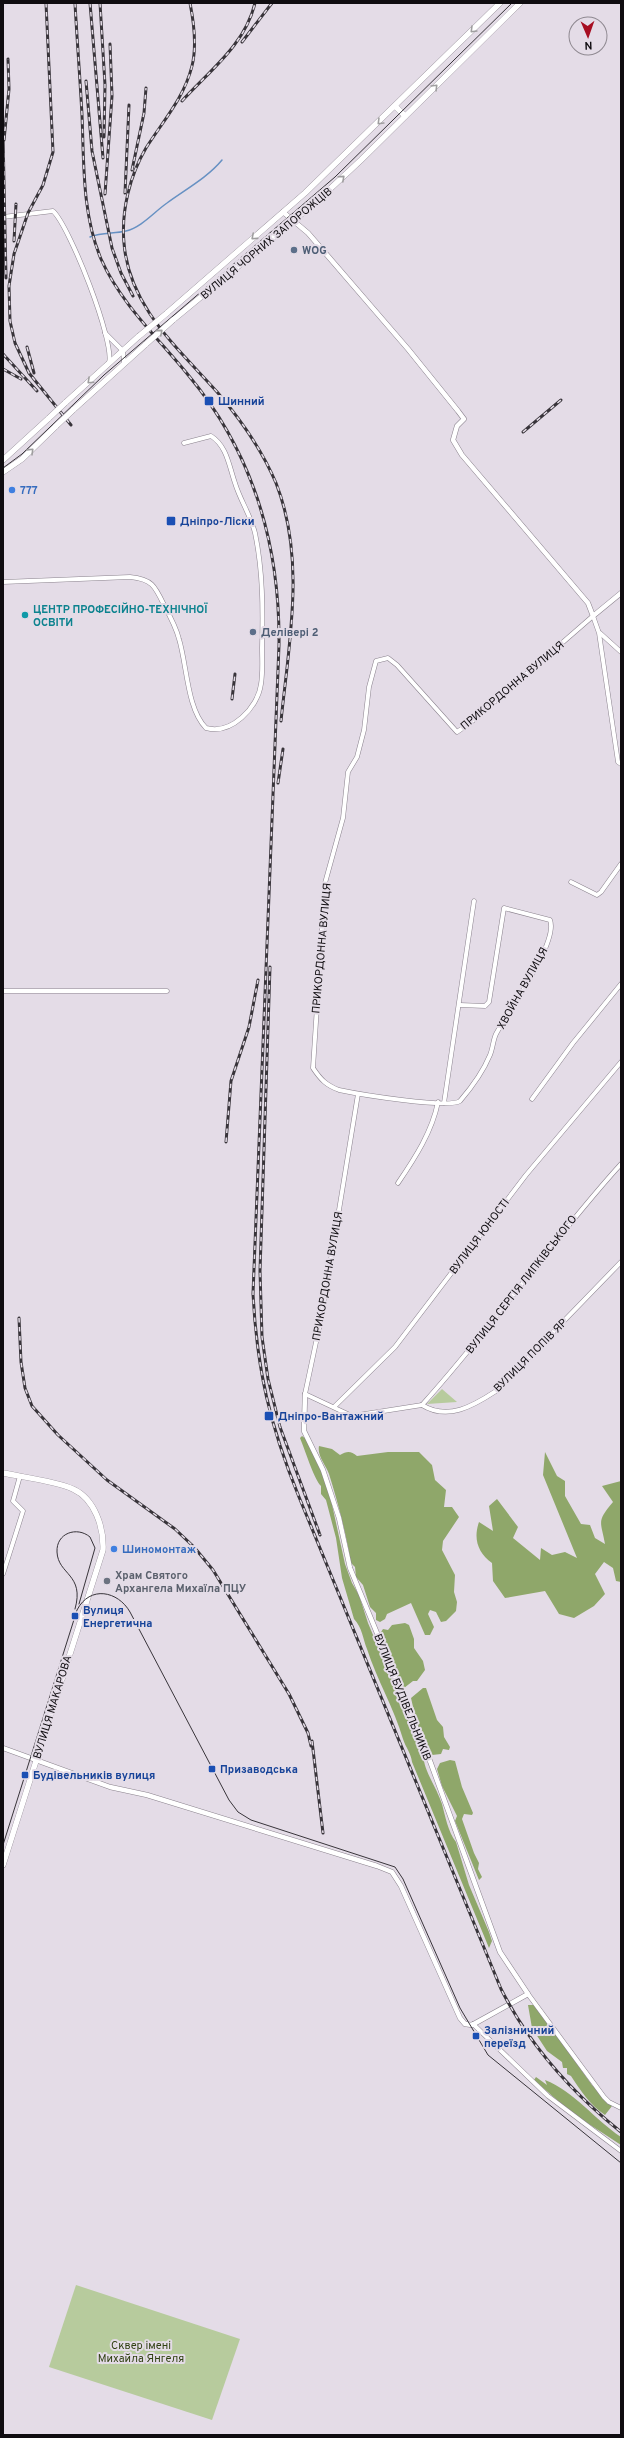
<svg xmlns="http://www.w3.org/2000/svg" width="624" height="2438" font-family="Overpass,sans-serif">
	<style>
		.green { fill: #b7cb9d }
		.forest { fill: #8fa76a }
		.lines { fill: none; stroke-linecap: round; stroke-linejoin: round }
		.stream { stroke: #6791c3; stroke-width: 1.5 }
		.minor-casing { stroke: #8a828d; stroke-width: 5 }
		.tertiary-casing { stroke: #8a828d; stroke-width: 5.5 }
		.secondary-casing { stroke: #8a828d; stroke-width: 6 }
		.minor { stroke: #fff; stroke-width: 4 }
		.tertiary { stroke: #fff; stroke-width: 4.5 }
		.secondary { stroke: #fff; stroke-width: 5.5 }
		.tram { stroke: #38343a; stroke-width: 1 }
		.rail-casing { stroke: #38343a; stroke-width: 3 }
		.rail { stroke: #e4dce7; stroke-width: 1.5; stroke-dasharray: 4.5; stroke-linecap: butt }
		.secondary-bridge-casing { stroke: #8a828d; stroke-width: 6; stroke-linecap: butt }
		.secondary-bridge { stroke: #fff; stroke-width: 5.5 }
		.oneway { stroke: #9f9e9f }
		.service-dot { fill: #5c6f8a; stroke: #e4dce7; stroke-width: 1.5 }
		.transit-dot { fill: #1a4fb4; stroke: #e4dce7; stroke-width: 1.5 }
		.shop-dot { fill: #3f7fe0; stroke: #e4dce7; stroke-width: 1.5 }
		.culture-dot { fill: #0f9aa8; stroke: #e4dce7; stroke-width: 1.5 }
		.worship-dot { fill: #6b7280; stroke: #e4dce7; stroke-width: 1.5 }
		.labels { text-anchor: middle; stroke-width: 4; stroke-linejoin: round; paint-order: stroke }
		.street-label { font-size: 11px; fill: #0f0c10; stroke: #e4dce7 }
		.service-label { font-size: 11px; font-weight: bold; fill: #4e5e75; stroke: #e4dce7; text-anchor: start }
		.transit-label { font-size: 11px; font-weight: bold; fill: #164399; stroke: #e4dce7; text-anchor: start }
		.shop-label { font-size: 11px; font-weight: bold; fill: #366cbe; stroke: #e4dce7; text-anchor: start }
		.culture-label { font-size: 11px; font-weight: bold; fill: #0d838f; stroke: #e4dce7; text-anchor: start }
		.worship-label { font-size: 11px; font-weight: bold; fill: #5b616d; stroke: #e4dce7; text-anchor: start }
		.park-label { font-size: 11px; fill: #314113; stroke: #e4dce7 }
	</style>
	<rect width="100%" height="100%" fill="#e4dce7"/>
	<!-- green -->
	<g class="green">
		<polygon points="442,1389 457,1402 427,1404"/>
		<polygon points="76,2285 240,2339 212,2420 49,2367"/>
	</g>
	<!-- forest -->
	<g class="forest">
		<path d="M 302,1436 L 306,1439 L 321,1471 L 331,1500 L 345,1564 L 352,1583 L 359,1595 L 368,1623 L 423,1754 C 424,1772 436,1786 442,1804 C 445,1815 448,1832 456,1842 L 469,1885 L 489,1932 L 492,1941 L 489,1948 L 412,1762 C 411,1753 406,1748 403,1739 C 394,1708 377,1680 367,1649 C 363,1639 362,1627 354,1619 L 342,1578 L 336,1538 L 326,1500 L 321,1494 L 321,1486 C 314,1479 305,1450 300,1438 Z"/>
		<path d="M 319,1446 L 332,1449 L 340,1455 C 347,1451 351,1451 357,1456 L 388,1452 L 419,1452 L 432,1465 L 435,1480 L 446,1490 L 444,1507 L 452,1507 L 459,1517 L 443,1541 L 442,1550 L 455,1575 L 454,1592 L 457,1602 L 456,1611 L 446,1621 L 441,1622 L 436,1612 L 430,1610 L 428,1614 L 434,1627 L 430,1635 L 425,1635 L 411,1603 L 387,1614 L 385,1619 L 380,1622 L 376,1620 L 376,1613 L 370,1607 L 363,1585 L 356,1577 L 355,1567 L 351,1563 C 346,1533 338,1503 329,1474 C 326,1465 317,1456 319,1446 Z"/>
		<path d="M 545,1452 L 557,1476 L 565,1481 L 565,1496 L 581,1524 L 590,1525 L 595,1538 L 605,1544 C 601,1521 596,1522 613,1502 L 602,1486 L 621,1481 L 621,1582 L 616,1581 L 613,1568 L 604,1562 L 595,1574 L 605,1594 L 594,1606 L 574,1618 L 559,1614 L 545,1591 L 505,1598 L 493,1581 L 492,1563 C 478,1553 473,1539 479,1522 L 493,1531 L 489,1506 L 497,1499 L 518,1527 L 513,1538 L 540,1560 L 541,1548 L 552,1555 L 565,1552 L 577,1558 L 543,1475 Z"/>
		<polygon points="405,1623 409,1625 414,1639 414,1648 423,1661 425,1670 417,1681 413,1681 404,1688 379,1635 383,1629 388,1630 392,1625"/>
		<path d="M 423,1688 L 426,1688 L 437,1720 L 443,1727 L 444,1737 L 450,1747 L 449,1750 L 443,1749 L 441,1754 L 432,1755 C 421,1739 415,1716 411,1698 Z"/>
		<polygon points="450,1760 455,1761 462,1787 473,1813 472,1815 464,1814 462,1819 474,1853 479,1863 478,1869 482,1877 479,1880 455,1821 457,1816 442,1786 437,1769 440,1763"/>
		<path d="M 528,2005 L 535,2005 L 592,2085 L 612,2106 L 605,2115 C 590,2105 580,2090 571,2076 L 567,2074 L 567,2068 L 563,2068 L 562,2062 L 547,2051 L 532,2028 Z"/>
		<path d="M 536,2077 L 547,2085 L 545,2080 C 574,2091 595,2120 621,2137 L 621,2145 L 572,2113 L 534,2080 Z"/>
	</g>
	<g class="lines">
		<!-- stream -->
		<path class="stream" d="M 90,237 C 102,232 114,234 126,231 C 142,227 154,212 167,203 C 186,189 207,178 222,160"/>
		<!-- minor casing -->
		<g class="minor-casing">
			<g id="minor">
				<path d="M 3,217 L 53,211 C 70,227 115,342 109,363"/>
				<polyline points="105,333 123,351 124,362"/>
				<path d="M 3,582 L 130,577 C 152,579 155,586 164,605 C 170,616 176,627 179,639 C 187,665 187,709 206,728 C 231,735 258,708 261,684 C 263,672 262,660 262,648 C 263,610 263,571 255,533 C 251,516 240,500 235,483 C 229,466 227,446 211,436 L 184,443"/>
				<polyline points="600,633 621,652"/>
				<polyline points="571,882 597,895 601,892 621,864"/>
				<polyline points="3,991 167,991"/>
				<path d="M 460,1005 L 485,1006 L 489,1002 L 504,908 L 550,920 C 559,942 507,1013 496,1034 C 493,1040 493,1048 490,1055 C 483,1072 472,1087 460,1101 C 448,1109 358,1094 339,1090 C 326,1085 321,1080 313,1068 L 325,883 L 343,818 L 348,772 L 357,757 L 364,730 L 369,687 L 376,661 L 388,658 L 397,665 L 457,732 L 470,723 L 593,616 L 599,633 L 618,762 L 621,764"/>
				<polyline points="358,1094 322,1314 305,1394 352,1416 422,1405"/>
				<polyline points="532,1099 573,1043 621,984"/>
				<polyline points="444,1103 474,901"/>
				<path d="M 398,1183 C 415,1158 432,1132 438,1102"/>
				<path d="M 422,1405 C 492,1328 551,1241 621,1164"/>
				<path d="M 422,1405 C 448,1421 473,1406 496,1391 L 621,1262"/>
				<polyline points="334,1407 395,1347 526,1175 621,1062"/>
				<polyline points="3,1574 23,1511 13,1501 20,1476"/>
				<polyline points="528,1994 604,2097 609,2102 621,2108"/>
				<polyline points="473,2024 548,2096 621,2151"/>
			</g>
		</g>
		<!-- tertiary casing -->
		<g class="tertiary-casing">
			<g id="tertiary">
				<polyline points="283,212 308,233 408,349 458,411 464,419 457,426 453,440 462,455 588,603 593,616 621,593"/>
				<polyline points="3,1748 110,1787 147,1795 377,1866 392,1872 401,1886 460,2018 465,2024 472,2025 528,1994 500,1952 430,1761 350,1568 339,1518 323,1470 304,1431 305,1394"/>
			</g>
		</g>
		<!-- secondary casing -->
		<g class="secondary-casing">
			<g id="secondary">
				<polyline points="396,107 405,116"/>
				<polyline points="167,313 305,193 500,3"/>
				<polyline points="173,320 316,202 361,160 520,3"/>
				<polyline points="65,403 139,336"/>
				<polyline points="73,410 146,344"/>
				<polyline points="3,460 49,418"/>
				<polyline points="3,472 22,459 56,426"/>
				<path d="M 3,1473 C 22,1477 56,1481 73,1489 C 95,1499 104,1528 103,1550 L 3,1865"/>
			</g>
		</g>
		<!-- minor -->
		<use href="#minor" class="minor"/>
		<!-- tertiary -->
		<use href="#tertiary" class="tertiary"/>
		<!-- secondary -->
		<use href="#secondary" class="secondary"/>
		<!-- tram -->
		<g class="tram">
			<polyline points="3,468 22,454 104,375 335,177 512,3"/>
			<path d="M 75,1609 C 85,1574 58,1575 57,1552 C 56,1533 77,1526 90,1537 L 95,1548 L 79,1604"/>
			<path d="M 3,1845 L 77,1610 C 90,1585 118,1591 130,1612 L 229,1800 L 238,1812 L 251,1820 L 395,1867 L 403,1879 L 460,2008 L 488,2055 L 621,2163"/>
		</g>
		<!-- rail casing -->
		<g class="rail-casing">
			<g id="rail">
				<polyline points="46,3 53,152 43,185 28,213 14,254 9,286 10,321 15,343 29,373 71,425"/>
				<path d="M 75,3 C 77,40 80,77 82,115 C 84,163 82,214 101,259 C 121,304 159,339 189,376 C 253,453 280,546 279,645 L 253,1294 C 257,1370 270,1426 299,1497 L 501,1989 C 530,2046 571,2092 621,2132"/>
				<polyline points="90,3 103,158"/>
				<polyline points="100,3 105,85 104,137"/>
				<path d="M 190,3 C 194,23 197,46 192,66 C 184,98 163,121 146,148 C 130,175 121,211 124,243 C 129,307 178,348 218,393 C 241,420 262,450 276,483 C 306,559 289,642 281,721"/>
				<polyline points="242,42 272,3"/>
				<polyline points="86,81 92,151 112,248 121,273 133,296"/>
				<path d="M 182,101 C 209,71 245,45 255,3"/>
				<polyline points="3,135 6,278"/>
				<polyline points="4,140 9,89 8,59"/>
				<polyline points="132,170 144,113 146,88"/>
				<polyline points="125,193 129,105"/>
				<polyline points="105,194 112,96 110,44"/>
				<polyline points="14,241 16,204"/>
				<polyline points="27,347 34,373"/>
				<polyline points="3,354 37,391"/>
				<polyline points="3,369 21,379"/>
				<polyline points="523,432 561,400"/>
				<polyline points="232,699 235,674"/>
				<polyline points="278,783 283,749"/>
				<polyline points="270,967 260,1271 262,1337 268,1379 280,1427 320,1535"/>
				<polyline points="226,1142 231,1081 249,1027 258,980"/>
				<polyline points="19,1318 21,1362 25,1388 32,1406 58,1435 107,1480 175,1529 194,1547 213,1570 289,1694 308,1733 311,1746"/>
				<polyline points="312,1741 323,1833"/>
			</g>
		</g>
		<!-- rail -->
		<use href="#rail" class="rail"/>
		<!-- secondary-bridge casing -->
		<g class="secondary-bridge-casing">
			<g id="secondary-bridge">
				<polyline points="139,336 167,313"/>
				<polyline points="146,344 173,320"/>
				<polyline points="49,418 65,403"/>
				<polyline points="56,426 73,410"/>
			</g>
		</g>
		<!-- secondary-bridge -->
		<use href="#secondary-bridge" class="secondary-bridge"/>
	</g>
	<!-- one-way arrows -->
	<defs><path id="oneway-chevron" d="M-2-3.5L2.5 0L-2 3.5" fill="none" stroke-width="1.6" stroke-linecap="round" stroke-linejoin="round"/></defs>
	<g class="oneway">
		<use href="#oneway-chevron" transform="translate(473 30) rotate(135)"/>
		<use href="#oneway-chevron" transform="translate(435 87) rotate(-45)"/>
		<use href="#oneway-chevron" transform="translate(380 122) rotate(135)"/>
		<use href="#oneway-chevron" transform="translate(342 178) rotate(-42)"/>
		<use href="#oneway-chevron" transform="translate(254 237) rotate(139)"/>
		<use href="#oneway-chevron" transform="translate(160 332) rotate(-41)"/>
		<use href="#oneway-chevron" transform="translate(90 381) rotate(137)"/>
		<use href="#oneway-chevron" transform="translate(31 451) rotate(-44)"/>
	</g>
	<!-- markers -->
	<g class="service-dot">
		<circle cx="294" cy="250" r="4"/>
		<circle cx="253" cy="632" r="4"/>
	</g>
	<g class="transit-dot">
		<rect x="204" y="396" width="10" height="10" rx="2"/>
		<rect x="166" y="516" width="10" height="10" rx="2"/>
		<rect x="264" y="1411" width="10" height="10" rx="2"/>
		<rect x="71" y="1612" width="8" height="8" rx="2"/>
		<rect x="208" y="1765" width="8" height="8" rx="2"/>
		<rect x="21" y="1771" width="8" height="8" rx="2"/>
		<rect x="472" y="2032" width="8" height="8" rx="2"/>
	</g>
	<g class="shop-dot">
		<circle cx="12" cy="490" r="4"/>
		<circle cx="114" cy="1549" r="4"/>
	</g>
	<circle class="culture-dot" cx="25" cy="615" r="4"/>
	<circle class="worship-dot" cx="107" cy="1581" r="4"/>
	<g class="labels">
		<!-- street labels -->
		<g class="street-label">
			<text transform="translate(266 243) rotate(-40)" y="4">ВУЛИЦЯ ЧОРНИХ ЗАПОРОЖЦІВ</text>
			<text transform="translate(512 685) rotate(-40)" y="4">ПРИКОРДОННА ВУЛИЦЯ</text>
			<text transform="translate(321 948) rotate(-85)" y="4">ПРИКОРДОННА ВУЛИЦЯ</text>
			<text transform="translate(522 988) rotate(-61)" y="4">ХВОЙНА ВУЛИЦЯ</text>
			<text transform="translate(479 1236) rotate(-53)" y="4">ВУЛИЦЯ ЮНОСТІ</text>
			<text transform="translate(327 1276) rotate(-80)" y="4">ПРИКОРДОННА ВУЛИЦЯ</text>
			<text transform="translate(521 1284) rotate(-52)" y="4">ВУЛИЦЯ СЕРГІЯ ЛИПКІВСЬКОГО</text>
			<text transform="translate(530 1355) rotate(-45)" y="4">ВУЛИЦЯ ПОПІВ ЯР</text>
			<text transform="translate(403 1697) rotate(68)" y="4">ВУЛИЦЯ БУДІВЕЛЬНИКІВ</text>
			<text transform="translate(52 1707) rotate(-73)" y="4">ВУЛИЦЯ МАКАРОВА</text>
		</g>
		<!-- service labels -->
		<g class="service-label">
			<text x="302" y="254">WOG</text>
			<text x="261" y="636">Делівері 2</text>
		</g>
		<!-- transit labels -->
		<g class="transit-label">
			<text x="218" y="405">Шинний</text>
			<text x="180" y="525">Дніпро-Ліски</text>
			<text x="278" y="1420">Дніпро-Вантажний</text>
			<text x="83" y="1614">Вулиця<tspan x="83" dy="13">Енергетична</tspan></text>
			<text x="220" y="1773">Призаводська</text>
			<text x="33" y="1779">Будівельників вулиця</text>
			<text x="484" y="2034">Залізничний<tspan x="484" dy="13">переїзд</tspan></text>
		</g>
		<!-- shop labels -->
		<g class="shop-label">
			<text x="20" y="494">777</text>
			<text x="122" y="1553">Шиномонтаж</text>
		</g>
		<!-- culture labels -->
		<g class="culture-label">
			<text x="33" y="613">ЦЕНТР ПРОФЕСІЙНО-ТЕХНІЧНОЇ<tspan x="33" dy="13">ОСВІТИ</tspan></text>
		</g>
		<!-- worship labels -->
		<g class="worship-label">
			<text x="115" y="1579">Храм Святого<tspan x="115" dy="13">Архангела Михаїла ПЦУ</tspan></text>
		</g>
		<!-- park labels -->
		<g class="park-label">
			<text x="141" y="2349">Сквер імені<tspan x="141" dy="13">Михайла Янгеля</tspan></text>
		</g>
	</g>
	<!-- border -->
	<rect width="624" height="2438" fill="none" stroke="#0f0c10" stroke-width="8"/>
	<!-- north arrow -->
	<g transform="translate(588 36) rotate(178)"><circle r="19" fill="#e4dce7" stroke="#8f8991"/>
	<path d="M0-3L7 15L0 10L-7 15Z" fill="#a70e22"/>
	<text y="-6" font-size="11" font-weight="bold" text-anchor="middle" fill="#0f0c10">N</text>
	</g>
</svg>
